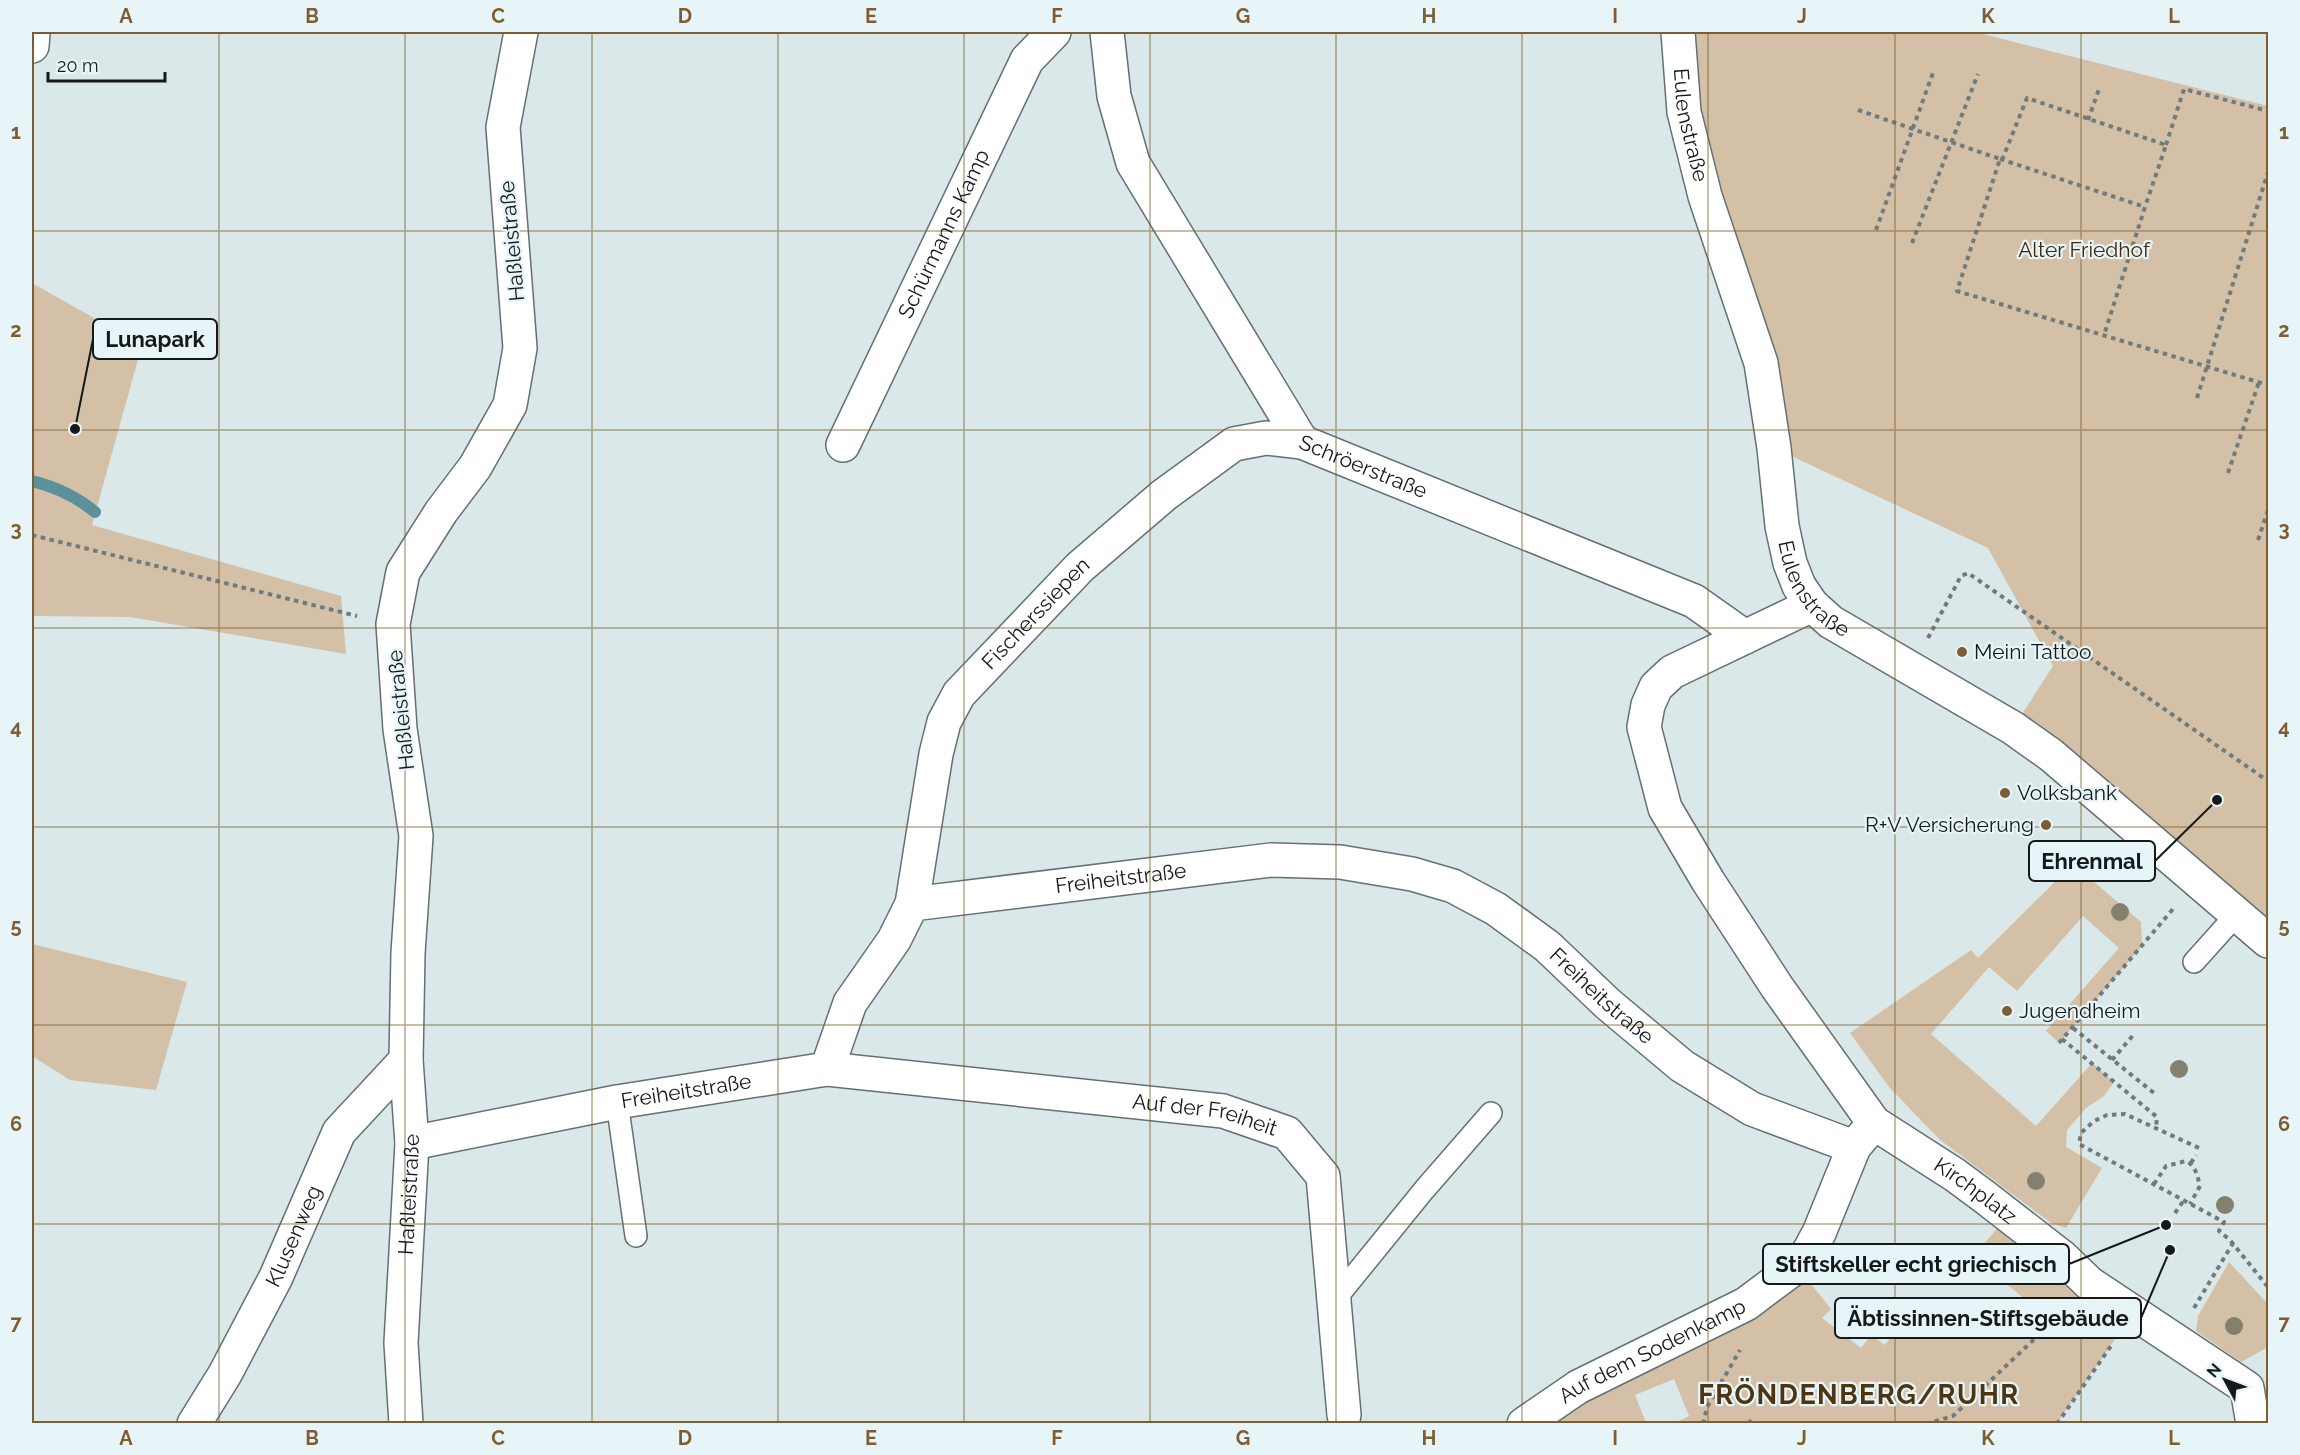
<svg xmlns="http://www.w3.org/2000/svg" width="2300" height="1455" font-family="Raleway,sans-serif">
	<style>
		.green { fill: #d3c0a7 }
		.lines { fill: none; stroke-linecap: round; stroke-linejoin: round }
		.stream { stroke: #5b919c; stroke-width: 12 }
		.lane-casing { stroke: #647073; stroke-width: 24 }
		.street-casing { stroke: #647073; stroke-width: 36 }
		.secondary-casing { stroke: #647073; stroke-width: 36 }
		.path { stroke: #727b7c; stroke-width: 4; stroke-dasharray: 4.5 4.5; stroke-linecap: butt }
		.lane { stroke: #fff; stroke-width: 21 }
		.street { stroke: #fff; stroke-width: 33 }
		.secondary { stroke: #fff; stroke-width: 33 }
		.tree { fill: #84806f }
		.grid { fill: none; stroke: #7c5e32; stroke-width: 1.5; stroke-opacity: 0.55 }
		.poi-dot { fill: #7c5e32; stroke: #e8f5f8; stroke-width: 2 }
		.labels { text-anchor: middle; stroke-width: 4.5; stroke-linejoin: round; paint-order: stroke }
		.street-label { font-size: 21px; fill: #15191a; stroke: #e8f5f8 }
		.park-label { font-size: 21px; fill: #3e2a0b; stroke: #e8f5f8 }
		.poi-label { font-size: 21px; fill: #15191a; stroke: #e8f5f8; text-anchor: start }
		.district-label { font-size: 27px; font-weight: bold; letter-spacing: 1.5px; fill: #4d3512; stroke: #e8f5f8 }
		.leader { fill: none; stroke: #15191a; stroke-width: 2 }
		.callout-dot { fill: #15191a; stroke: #e8f5f8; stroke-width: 2 }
		.callout { fill: #e8f5f8; stroke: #15191a; stroke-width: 2 }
		.callout-label { font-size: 22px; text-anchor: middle; font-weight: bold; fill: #15191a }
		.neatline { fill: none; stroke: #7c5e32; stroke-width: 2 }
		.grid-label { font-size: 20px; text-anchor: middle; font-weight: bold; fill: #7c5e32 }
	</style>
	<rect width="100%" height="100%" fill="#dae8ea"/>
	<!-- green -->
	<g class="green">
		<polygon points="1678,32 1975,32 2268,106 2268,941 2013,728 2053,666 1988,548 1774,448"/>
		<polygon points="32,283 142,345 92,525 341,596 346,654 130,617 32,616"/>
		<polygon points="2073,864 2141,922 2142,946 2059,1043 2046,1031 2119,948 2083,916 2017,991 1989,967 1931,1034 2036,1126 2092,1063 2114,1082 2104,1096 2086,1108 2067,1130 2066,1147 2102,1168 2066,1228 2051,1223 1939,1139 1889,1087 1850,1033 1971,950 1978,958"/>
		<polygon points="32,944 187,982 156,1090 70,1080 32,1056"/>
		<polygon points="2001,1224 2134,1312 2057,1423 1675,1423 1689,1416 1674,1379 1635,1395 1646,1423 1524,1424 1796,1265 1831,1309 1822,1318 1861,1348 1871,1335 1885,1345 1900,1324 1903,1323 1913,1328 1927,1313 1952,1333 1979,1301 2011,1330 2032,1305 1978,1261 1969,1271 1964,1267"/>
		<polygon points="2229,1262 2268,1304 2268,1347 2241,1362 2196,1331 2198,1316"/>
	</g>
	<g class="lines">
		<!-- stream -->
		<path class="stream" d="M 32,481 C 56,487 76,496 95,512"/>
		<!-- lane casing -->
		<g class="lane-casing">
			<g id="lane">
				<polyline points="2194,962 2237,914"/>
				<polyline points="617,1102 636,1236"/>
				<polyline points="1333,1302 1424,1190 1491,1113"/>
			</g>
		</g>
		<!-- street casing -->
		<g class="street-casing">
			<g id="street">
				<polyline points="1107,32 1114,96 1133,163 1302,442"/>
				<polyline points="32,46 33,32"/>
				<path id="s1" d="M 843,445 L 1027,60 L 1054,32"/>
				<path id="s2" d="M 912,904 L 936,754 L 944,722 L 959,694 L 1080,567 L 1164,495 L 1234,444 L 1266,438 L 1302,442 L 1694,601 L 1745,637"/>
				<path id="s3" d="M 827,1069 L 1223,1111 L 1287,1133 L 1323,1176 L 1344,1415"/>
				<path id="s4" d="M 1874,1123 L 1955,1175 L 1986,1198 L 2062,1257 L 2089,1283 L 2247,1388 L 2253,1424"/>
				<path id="s5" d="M 412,1143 L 617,1102 L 827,1069 L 850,1003 L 894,940 L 912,904 L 1271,860 L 1340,862 L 1412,874 L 1453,886 L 1496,909 L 1547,946 L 1608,1004 L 1682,1066 L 1752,1109 L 1854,1147"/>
				<path id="s6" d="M 194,1424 L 225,1374 L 276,1277 L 339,1132 L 406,1060"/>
				<path id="s7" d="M 406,1424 L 401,1343 L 412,1143 L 406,1060 L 408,953 L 416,836 L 400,729 L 393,624 L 403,572 L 441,512 L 475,467 L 510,405 L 520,348 L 503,127 L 521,32"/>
				<path id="s8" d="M 1524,1424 L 1578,1387 L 1746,1304 L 1790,1271 L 1808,1253 L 1819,1233 L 1854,1147 L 1874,1123 L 1777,987 L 1708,881 L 1665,808 L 1644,727 L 1648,705 L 1656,687 L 1672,672 L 1812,605"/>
			</g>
		</g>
		<!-- secondary casing -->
		<g class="secondary-casing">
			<g id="secondary">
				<path id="s9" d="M 1678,32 L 1684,112 L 1705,196 L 1761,363 L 1774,448 L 1782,526 L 1790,563 L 1799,586 L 1812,605 L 1831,622 L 2013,728 L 2051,755 L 2268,941"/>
			</g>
		</g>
		<!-- path -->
		<g class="path">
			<polyline points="1858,110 2000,159 1957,291 2268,385"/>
			<polyline points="2088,120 2099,89"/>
			<polyline points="2166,145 2184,89 2268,111"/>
			<polyline points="2000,159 2145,207 2104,335"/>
			<polyline points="2002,160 2027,98 2166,145 2145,207"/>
			<polyline points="1876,230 1934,70"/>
			<polyline points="1912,243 1978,74"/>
			<polyline points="32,362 32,365"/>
			<polyline points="2197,398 2268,172"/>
			<polyline points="2228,473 2259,382"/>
			<polyline points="32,535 357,616"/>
			<polyline points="2258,540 2268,510"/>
			<polyline points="1928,638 1961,576 1968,573 2268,781"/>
			<polyline points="2073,1028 2154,1093"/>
			<polyline points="2062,1039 2157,1117 2156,1128"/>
			<polyline points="2059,1043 2173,909"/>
			<polyline points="2112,1060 2135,1033"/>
			<polyline points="2199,1148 2125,1114 2107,1115 2094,1121 2081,1133 2079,1144 2224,1222 2219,1231 2230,1240 2268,1287"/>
			<polyline points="2191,1163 2196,1155"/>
			<path d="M 2154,1184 L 2166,1166 L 2186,1161 C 2196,1166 2197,1175 2200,1186 L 2190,1204"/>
			<polyline points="2175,1213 2184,1200"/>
			<polyline points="2194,1308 2233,1243"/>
			<polyline points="1703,1424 1707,1407 1740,1350"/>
			<polyline points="1749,1424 1751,1420"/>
			<polyline points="1926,1424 1953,1416 2064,1311"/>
			<polyline points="2057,1424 2113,1343"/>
		</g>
		<!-- lane -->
		<use href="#lane" class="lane"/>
		<!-- street -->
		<use href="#street" class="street"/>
		<!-- secondary -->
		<use href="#secondary" class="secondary"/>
	</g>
	<!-- trees -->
	<g class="tree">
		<circle cx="2120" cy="912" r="9"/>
		<circle cx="2179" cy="1069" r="9"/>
		<circle cx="2036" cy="1181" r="9"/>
		<circle cx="2225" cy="1205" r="9"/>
		<circle cx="2234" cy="1326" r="9"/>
	</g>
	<!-- grid -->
	<path class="grid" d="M 219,32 L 219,1424M 405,32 L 405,1424M 592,32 L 592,1424M 778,32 L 778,1424M 964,32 L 964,1424M 1150,32 L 1150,1424M 1336,32 L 1336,1424M 1522,32 L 1522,1424M 1708,32 L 1708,1424M 1895,32 L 1895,1424M 2081,32 L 2081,1424M 32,231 L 2268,231M 32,430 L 2268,430M 32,628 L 2268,628M 32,827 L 2268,827M 32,1025 L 2268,1025M 32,1224 L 2268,1224"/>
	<!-- markers -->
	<g class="poi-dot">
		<circle cx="1962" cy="652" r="6"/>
		<circle cx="2005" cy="793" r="6"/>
		<circle cx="2046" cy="825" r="6"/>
		<circle cx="2007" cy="1011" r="6"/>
	</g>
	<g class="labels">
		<!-- street labels -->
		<g class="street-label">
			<text dy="7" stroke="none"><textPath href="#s9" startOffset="94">Eulenstraße</textPath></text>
			<text dy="7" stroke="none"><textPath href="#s1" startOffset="234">Schürmanns Kamp</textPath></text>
			<text transform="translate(512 241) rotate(-95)" y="7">Haßleistraße</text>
			<text dy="7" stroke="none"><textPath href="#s2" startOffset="724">Schröerstraße</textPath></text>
			<text dy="7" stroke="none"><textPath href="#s9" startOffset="580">Eulenstraße</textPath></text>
			<text dy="7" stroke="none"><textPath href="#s2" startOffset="328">Fischerssiepen</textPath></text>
			<text transform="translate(401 710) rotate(-96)" y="7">Haßleistraße</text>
			<text dy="7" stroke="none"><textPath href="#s5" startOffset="819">Freiheitstraße</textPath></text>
			<text dy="7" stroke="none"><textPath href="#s5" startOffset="1341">Freiheitstraße</textPath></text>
			<text dy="7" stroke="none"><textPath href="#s5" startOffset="279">Freiheitstraße</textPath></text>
			<text dy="7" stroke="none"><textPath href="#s3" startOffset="381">Auf der Freiheit</textPath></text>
			<text dy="7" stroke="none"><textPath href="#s4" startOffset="122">Kirchplatz</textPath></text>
			<text dy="7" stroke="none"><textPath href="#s7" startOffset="230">Haßleistraße</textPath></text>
			<text dy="7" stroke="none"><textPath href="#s6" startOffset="213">Klusenweg</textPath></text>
			<text dy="7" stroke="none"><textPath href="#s8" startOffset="148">Auf dem Sodenkamp</textPath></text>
		</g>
		<!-- park labels -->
		<g class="park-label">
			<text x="2084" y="257">Alter Friedhof</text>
		</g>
		<!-- poi labels -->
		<g class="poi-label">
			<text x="1974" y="659">Meini Tattoo</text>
			<text x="2017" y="800">Volksbank</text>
			<text x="2034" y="832" text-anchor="end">R+V Versicherung</text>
			<text x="2019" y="1018">Jugendheim</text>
		</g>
		<!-- district labels -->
		<g class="district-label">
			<text x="1859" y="1404">FRÖNDENBERG/RUHR</text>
		</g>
	</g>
	<!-- callouts -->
	<path class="leader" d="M75 429L93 339M2217 800L2155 861M2166 1225L2069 1264M2170 1250L2141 1318"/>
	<g class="callout-dot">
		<circle cx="75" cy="429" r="6"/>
		<circle cx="2217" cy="800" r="6"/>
		<circle cx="2166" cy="1225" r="6"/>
		<circle cx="2170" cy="1250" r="6"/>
	</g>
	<g class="callout">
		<rect x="93" y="319" width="124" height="40" rx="6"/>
		<rect x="2029" y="841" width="126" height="40" rx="6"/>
		<rect x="1763" y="1244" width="306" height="40" rx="6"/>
		<rect x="1835" y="1298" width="306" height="40" rx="6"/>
	</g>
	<g class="callout-label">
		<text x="155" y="347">Lunapark</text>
		<text x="2092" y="869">Ehrenmal</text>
		<text x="1916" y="1272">Stiftskeller echt griechisch</text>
		<text x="1988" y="1326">Äbtissinnen-Stiftsgebäude</text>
	</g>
	<!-- border -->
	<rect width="2300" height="1455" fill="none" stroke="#e8f5f8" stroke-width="66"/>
	<!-- north arrow -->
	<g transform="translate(2225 1380) rotate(311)" stroke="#e8f5f8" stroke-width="4.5" paint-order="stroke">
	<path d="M0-4.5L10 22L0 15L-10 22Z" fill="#15191a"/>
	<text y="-9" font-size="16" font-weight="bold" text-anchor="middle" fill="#15191a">N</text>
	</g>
	<!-- scale -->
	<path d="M48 72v9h117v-9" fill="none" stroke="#15191a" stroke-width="3"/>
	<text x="57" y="72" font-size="18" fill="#15191a" stroke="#e8f5f8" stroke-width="4.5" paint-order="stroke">20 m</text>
	<rect x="33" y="33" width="2234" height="1389" class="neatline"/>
	<g class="grid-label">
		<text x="126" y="23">A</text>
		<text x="312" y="23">B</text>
		<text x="498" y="23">C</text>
		<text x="685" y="23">D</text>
		<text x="871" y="23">E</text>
		<text x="1057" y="23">F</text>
		<text x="1243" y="23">G</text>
		<text x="1429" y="23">H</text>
		<text x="1615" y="23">I</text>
		<text x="1802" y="23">J</text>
		<text x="1988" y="23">K</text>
		<text x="2174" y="23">L</text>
		<text x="16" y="139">1</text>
		<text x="2284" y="139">1</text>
		<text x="16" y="337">2</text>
		<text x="2284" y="337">2</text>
		<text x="16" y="536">3</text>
		<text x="2284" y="536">3</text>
		<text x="16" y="734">4</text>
		<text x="2284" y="734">4</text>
		<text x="16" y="933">5</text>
		<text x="2284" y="933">5</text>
		<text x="16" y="1131">6</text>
		<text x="2284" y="1131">6</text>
		<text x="16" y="1330">7</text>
		<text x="2284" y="1330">7</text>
		<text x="126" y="1445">A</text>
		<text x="312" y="1445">B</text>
		<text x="498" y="1445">C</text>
		<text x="685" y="1445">D</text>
		<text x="871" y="1445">E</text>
		<text x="1057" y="1445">F</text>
		<text x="1243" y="1445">G</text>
		<text x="1429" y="1445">H</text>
		<text x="1615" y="1445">I</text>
		<text x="1802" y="1445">J</text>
		<text x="1988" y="1445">K</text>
		<text x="2174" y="1445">L</text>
	</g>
</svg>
